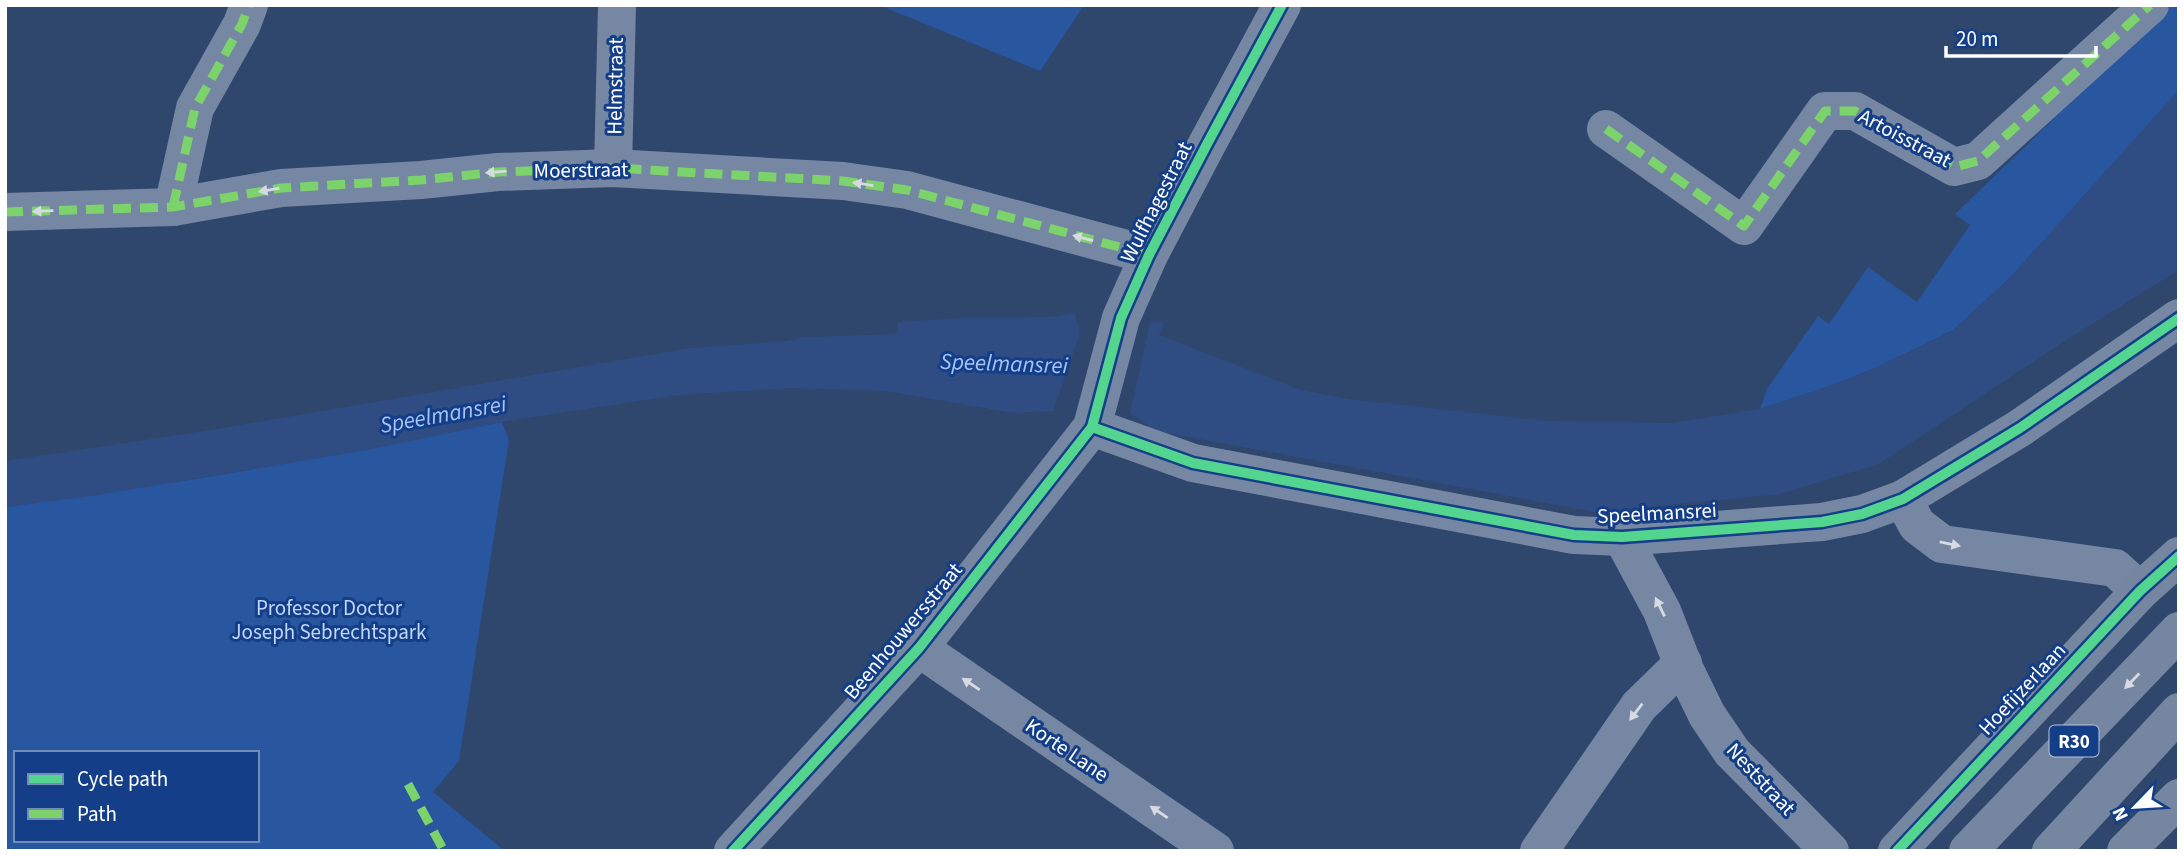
<svg xmlns="http://www.w3.org/2000/svg" width="2184" height="856" font-family="'Source Sans 3',sans-serif">
	<style>
		.green { fill: #28569f; fill-rule: evenodd }
		.water { fill: #2f4d83 }
		.pier { fill: #2f466d }
		.lines { fill: none; stroke-linecap: round; stroke-linejoin: round }
		.minor { stroke: #7687a3; stroke-width: 38 }
		.major { stroke: #7586a0; stroke-width: 38 }
		.quiet { stroke: #7cd36c; stroke-width: 9; stroke-dasharray: 18 9; stroke-linecap: butt }
		.cycleway-casing { stroke: #143f88; stroke-width: 15 }
		.cycleway { stroke: #53d58f; stroke-width: 10 }
		.oneway { fill: #d6dbe3 }
		.oneway2 { fill: #d6dbe2 }
		.labels { text-anchor: middle; stroke-width: 6; stroke-linejoin: round; paint-order: stroke }
		.shield { fill: #143f88; stroke: #b8c5db; stroke-width: 2 }
		.shield-label { font-size: 19px; font-weight: bold; fill: #fff }
		.street-label { font-size: 21px; fill: #fff; stroke: #143f88 }
		.park-label { font-size: 21px; fill: #c0d7fb; stroke: #143f88 }
		.water-label { font-size: 23px; font-style: italic; fill: #a6c5f6; stroke: #143f88 }
	</style>
	<rect width="100%" height="100%" fill="#2f466d"/>
	<!-- green -->
	<g class="green">
		<polygon points="879,5 1084,5 1040,71"/>
		<polygon points="2172,5 2179,5 2179,90 2010,278 1952,331 1873,369 1821,389 1760,409 1767,389 1818,316 1829,324 1868,267 1917,302 1970,225 1955,214"/>
		<path d="M 502,422 L 509,440 L 459,761 L 433,792 L 505,851 L 5,851 L 5,507 C 172,485 338,456 502,422 ZM 16,753 L 257,753 L 257,840 L 16,840 Z"/>
	</g>
	<!-- water -->
	<polygon class="water" points="2179,90 2179,270 2063,342 1879,464 1780,494 1595,512 1156,431 1130,413 1053,411 1013,413 886,391 791,388 678,395 502,422 367,450 98,495 5,507 5,461 211,430 690,348 787,341 803,337 896,334 898,322 962,318 1052,317 1075,313 1080,331 1165,321 1159,335 1301,390 1349,399 1547,421 1672,423 1760,409 1821,389 1873,369 1952,331 2010,278"/>
	<!-- pier -->
	<polygon class="pier" points="1075,313 1078,314 1082,327 1137,321 1150,323 1130,413 1053,411 1080,333"/>
	<g class="lines">
		<!-- minor -->
		<g class="minor">
			<polyline points="1606,129 1744,226 1825,111 1855,111 1954,167 1978,161 2150,5"/>
			<polyline points="613,168 617,5"/>
			<polyline points="173,207 195,108 242,24 249,5"/>
			<polyline points="5,212 173,207 281,188 421,180 498,172 613,168 843,181 907,190 1149,255"/>
			<polyline points="1092,427 1193,463 1574,535 1622,537 1822,522 1862,514 1903,499 2020,428 2179,318"/>
			<polyline points="1903,499 1917,525 1942,544 2115,568 2140,591"/>
			<polyline points="1622,537 1662,611 1685,670 1707,715 1732,752 1830,851"/>
			<polyline points="919,648 1215,851"/>
			<polyline points="733,851 919,648 1092,427 1121,318 1149,255 1206,146 1282,5"/>
			<polyline points="1539,851 1639,706 1683,663"/>
		</g>
		<!-- major -->
		<g class="major">
			<polyline points="1897,851 2140,591 2179,556"/>
			<polyline points="1968,851 2179,631"/>
			<polyline points="2051,851 2179,712"/>
			<polyline points="2126,851 2179,798"/>
		</g>
		<!-- quiet -->
		<g class="quiet">
			<polyline points="1606,129 1744,226 1825,111 1855,111 1954,167 1978,161 2150,5"/>
			<polyline points="173,207 195,108 242,24 249,5"/>
			<polyline points="5,212 173,207 281,188 421,180 498,172 613,168 843,181 907,190 1149,255"/>
			<polyline points="408,784 444,851"/>
		</g>
		<!-- cycleway casing -->
		<g class="cycleway-casing">
			<g id="cycleway">
				<polyline points="1092,427 1193,463 1574,535 1622,537 1822,522 1862,514 1903,499 2020,428 2179,318"/>
				<polyline points="733,851 919,648 1092,427 1121,318 1149,255 1206,146 1282,5"/>
				<polyline points="1897,851 2140,591 2179,556"/>
			</g>
		</g>
		<!-- cycleway -->
		<use href="#cycleway" class="cycleway"/>
	</g>
	<!-- one-way arrows -->
	<defs><path id="oneway-solid" d="M-6-.8H1V-3.2L6.5 0L1 3.2V.8H-6Z" transform="scale(1.75)"/></defs>
	<g class="oneway">
		<use href="#oneway-solid" transform="translate(496 172) rotate(175)"/>
		<use href="#oneway-solid" transform="translate(863 184) rotate(-171)"/>
		<use href="#oneway-solid" transform="translate(269 190) rotate(170)"/>
		<use href="#oneway-solid" transform="translate(43 211) rotate(178)"/>
		<use href="#oneway-solid" transform="translate(1083 238) rotate(-165)"/>
		<use href="#oneway-solid" transform="translate(1950 544) rotate(12)"/>
		<use href="#oneway-solid" transform="translate(1660 607) rotate(-116)"/>
		<use href="#oneway-solid" transform="translate(971 684) rotate(-146)"/>
		<use href="#oneway-solid" transform="translate(1636 712) rotate(127)"/>
		<use href="#oneway-solid" transform="translate(1159 812) rotate(-146)"/>
	</g>
	<use class="oneway2" href="#oneway-solid" transform="translate(2132 681) rotate(134)"/>
	<g class="labels">
		<!-- shield labels -->
		<rect class="shield" x="2049.5" y="725.5" width="49" height="31" rx="5"/>
		<g class="shield-label">
			<text x="2074" y="748">R30</text>
		</g>
		<!-- street labels -->
		<g class="street-label">
			<text transform="translate(615 86) rotate(-89)" y="7">Helmstraat</text>
			<text transform="translate(1905 138) rotate(28)" y="7">Artoisstraat</text>
			<text transform="translate(581 170) rotate(-1)" y="7">Moerstraat</text>
			<text transform="translate(1156 202) rotate(-63)" y="7">Wulfhagestraat</text>
			<text transform="translate(1657 513) rotate(-3)" y="7">Speelmansrei</text>
			<text transform="translate(903 631) rotate(-50)" y="7">Beenhouwersstraat</text>
			<text transform="translate(2022 689) rotate(-47)" y="7">Hoefijzerlaan</text>
			<text transform="translate(1067 750) rotate(34)" y="7">Korte Lane</text>
			<text transform="translate(1761 779) rotate(47)" y="7">Neststraat</text>
		</g>
		<!-- park labels -->
		<g class="park-label">
			<text x="329" y="615">Professor Doctor<tspan x="329" dy="24">Joseph Sebrechtspark</tspan></text>
		</g>
		<!-- water labels -->
		<g class="water-label">
			<text transform="translate(1004 363) rotate(2)" y="8">Speelmansrei</text>
			<text transform="translate(443 414) rotate(-10)" y="8">Speelmansrei</text>
		</g>
	</g>
	<!-- border -->
	<rect width="2184" height="856" fill="none" stroke="#ffffff" stroke-width="14"/>
	<!-- legend -->
	<rect x="14" y="751" width="245" height="91" fill="#143f88" stroke="#728cb8" stroke-width="2"/>
	<rect x="28" y="774" width="35" height="10" fill="#53d58f" stroke="#728cb8" stroke-width="2"/>
	<text x="77" y="786" font-size="21" fill="#ffffff">Cycle path</text>
	<rect x="28" y="809" width="35" height="10" fill="#7cd36c" stroke="#728cb8" stroke-width="2"/>
	<text x="77" y="821" font-size="21" fill="#ffffff">Path</text>
	<!-- north arrow -->
	<g transform="translate(2135 807) rotate(245)" stroke="#143f88" stroke-width="5" paint-order="stroke">
	<path d="M0-5L12 26L0 18L-12 26Z" fill="#ffffff"/>
	<text y="-10" font-size="19" font-weight="bold" text-anchor="middle" fill="#ffffff">N</text>
	</g>
	<!-- scale -->
	<path d="M1946 46v10h150v-10" fill="none" stroke="#ffffff" stroke-width="3.5"/>
	<text x="1956" y="46" font-size="21" fill="#ffffff" stroke="#143f88" stroke-width="5" paint-order="stroke">20 m</text>
</svg>
